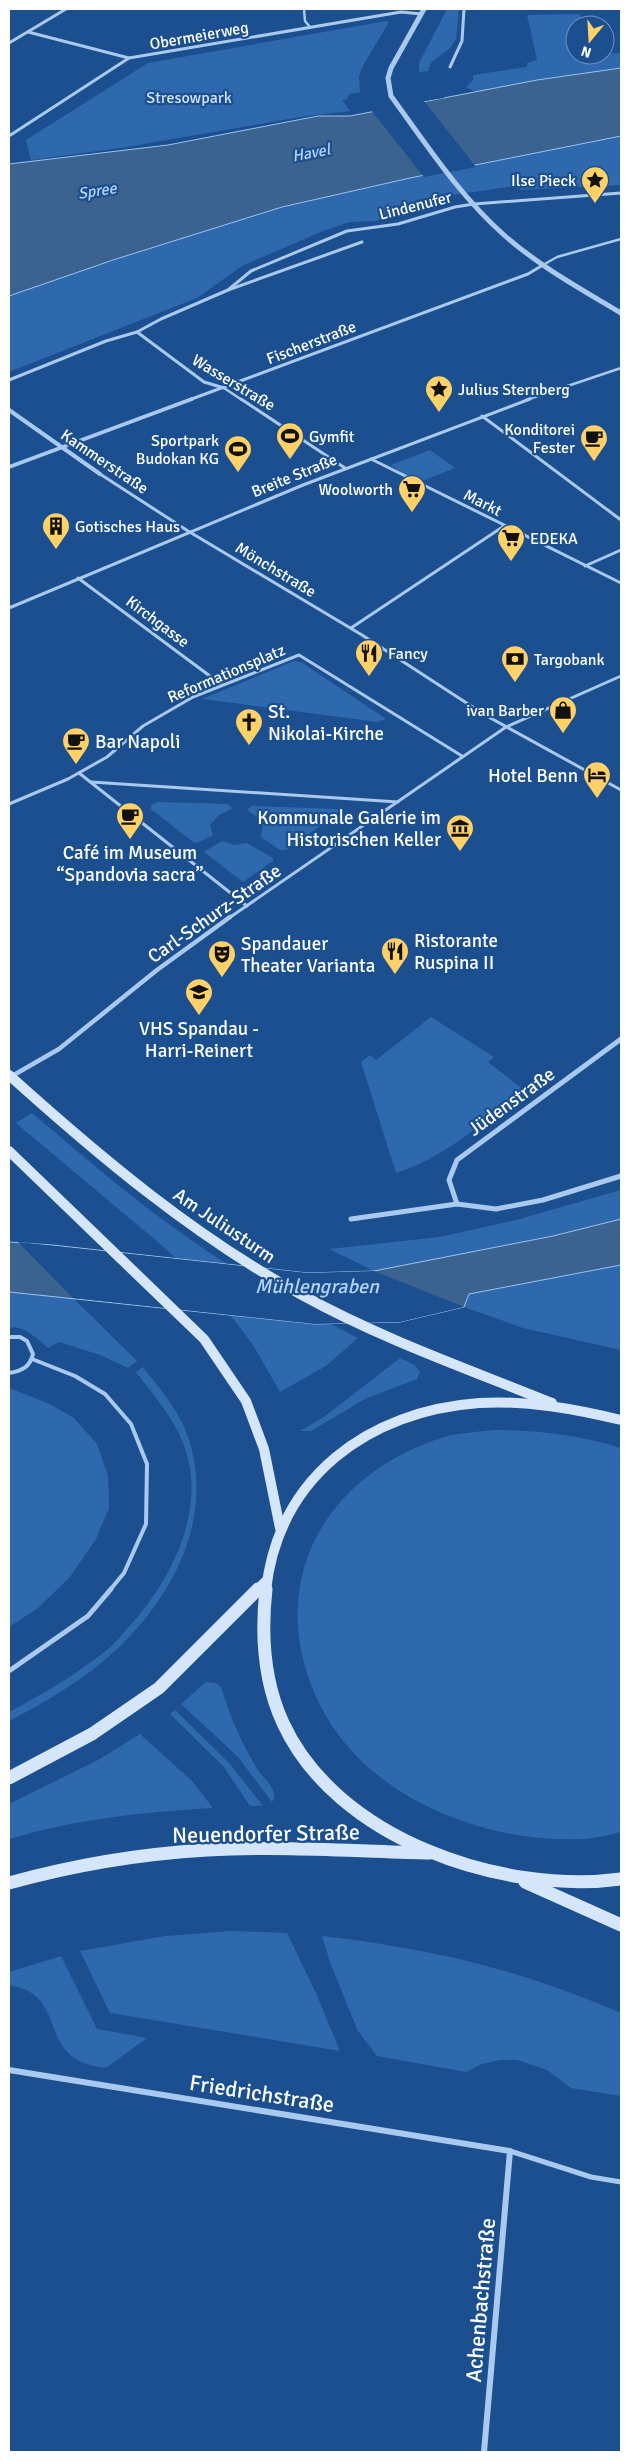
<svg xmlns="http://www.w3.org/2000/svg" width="630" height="2461" font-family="Signika,sans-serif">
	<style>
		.green { fill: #2e69ad }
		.water { fill: #3c6290; stroke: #9cc4f0 }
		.pier { fill: #1b4f8f }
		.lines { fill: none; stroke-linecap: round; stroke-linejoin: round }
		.service-far2 { stroke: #a9c9ee; stroke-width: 2.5 }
		.service-far1 { stroke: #a9c9ee; stroke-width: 4 }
		.service { stroke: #a9c9ee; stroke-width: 5 }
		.pedestrian-far2 { stroke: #a9c9ee; stroke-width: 2.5 }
		.pedestrian-far1 { stroke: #a9c9ee; stroke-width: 3 }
		.pedestrian { stroke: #a9c9ee; stroke-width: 4.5 }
		.minor-far3 { stroke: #a9c9ee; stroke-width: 3 }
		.minor-far2 { stroke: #a9c9ee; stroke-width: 4 }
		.minor-far1 { stroke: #a9c9ee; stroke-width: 5 }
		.minor { stroke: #a9c9ee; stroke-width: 6 }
		.tertiary { stroke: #a9c9ee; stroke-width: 5 }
		.secondary-far1 { stroke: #d6e6fa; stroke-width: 10 }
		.secondary { stroke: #d6e6fa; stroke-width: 13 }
		.labels { text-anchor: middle; stroke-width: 4.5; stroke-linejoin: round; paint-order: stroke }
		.far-street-label { font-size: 16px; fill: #fff; stroke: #1b4f8f }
		.far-park-label { font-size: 16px; fill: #cfe3fa; stroke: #1b4f8f }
		.far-water-label { font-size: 16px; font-style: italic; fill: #b5d3f5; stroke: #1b4f8f }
		.far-poi-label { font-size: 16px; fill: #fff; stroke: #1b4f8f; text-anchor: start }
		.poi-label { font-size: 19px; fill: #fff; stroke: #1b4f8f; text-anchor: start }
		.street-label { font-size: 19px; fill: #fff; stroke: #1b4f8f }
		.water-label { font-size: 20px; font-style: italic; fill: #b5d3f5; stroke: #1b4f8f }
		.near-street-label { font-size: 22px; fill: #fff; stroke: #1b4f8f }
	</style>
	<rect width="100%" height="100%" fill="#1b4f8f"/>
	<!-- green -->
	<g class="green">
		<polygon points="447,9 459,9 456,39 451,47 431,63 428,71 419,72 419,63"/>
		<polygon points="580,14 584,25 575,25 575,55 621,53 621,68 475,92 466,87 473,80 473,75 527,67 527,63 537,60 527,15"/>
		<polygon points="386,21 389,22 364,64 359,76 360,92 349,94 347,99 342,100 350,111 306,116 127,147 31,160 26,140 148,63"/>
		<polygon points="621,136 621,185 521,190 516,186 417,200 421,206 376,221 350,222 323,231 242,266 197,298 9,372 9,296 113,260 282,207 410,178"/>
		<polygon points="430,450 455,468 415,484 391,465"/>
		<polygon points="294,661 301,662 386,719 378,722 202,699"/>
		<polygon points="158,802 227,804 233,808 219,815 210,825 213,835 197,843 193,842 151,809 151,805"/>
		<path d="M 252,806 L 337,809 L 340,812 L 286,850 L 280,850 L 261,837 C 265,817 261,821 247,810 Z"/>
		<polygon points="222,841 234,845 247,843 273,858 273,861 243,882 204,852"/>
		<path d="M 431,1017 L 494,1057 L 488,1062 L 524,1090 C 485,1121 443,1159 396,1173 L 361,1062 L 370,1055 L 376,1060 Z"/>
		<path d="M 32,1113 C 82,1155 131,1198 184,1235 C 239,1274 298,1308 358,1338 L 326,1366 L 280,1392 L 253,1345 L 218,1299 L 166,1249 L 16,1123 Z"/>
		<polygon points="621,1190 621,1219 553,1236 374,1271 329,1249 440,1237 516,1220"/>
		<polygon points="621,1265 621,1350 523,1328 464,1307 469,1294"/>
		<path d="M 9,1292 L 73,1298 L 137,1361 L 128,1368 L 100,1355 L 59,1342 L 48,1348 C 38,1340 23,1324 9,1328 Z"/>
		<polygon points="400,1358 415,1365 420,1372 417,1379 365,1399 311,1431 300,1431 324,1417"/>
		<path d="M 143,1367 C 159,1388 178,1409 187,1434 C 216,1514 175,1595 116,1650 C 85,1679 46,1702 9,1721 L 9,1712 C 43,1694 77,1674 108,1649 C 116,1643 122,1634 129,1627 C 174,1577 212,1501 179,1434 C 168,1411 151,1392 136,1372 Z"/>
		<polygon points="9,1388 50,1404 74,1418 97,1444 108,1476 109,1508 96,1539 70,1577 38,1608 9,1627"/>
		<path d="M 494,1430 C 538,1430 580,1435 621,1448 L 621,1832 C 609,1835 596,1838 584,1839 C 484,1844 364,1797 319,1703 C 264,1589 319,1481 435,1440 C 454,1433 474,1432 494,1430 Z"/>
		<path d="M 206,1682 L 216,1683 L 221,1687 C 230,1716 241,1743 258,1770 C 264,1779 280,1791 272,1802 L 238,1757 L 181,1704 Z"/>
		<polygon points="175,1710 230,1764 263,1806 250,1806 223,1766 170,1714"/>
		<path d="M 140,1734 L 192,1781 L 213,1808 C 144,1812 76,1819 9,1839 L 9,1804 L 98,1760 Z"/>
		<polygon points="232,1931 287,1933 315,1991 340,2051 110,2013 80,1951 165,1936"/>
		<path d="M 322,1936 C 428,1948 523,1970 621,2013 L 621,2096 L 571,2088 L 547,2070 L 517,2060 L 500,2060 L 482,2064 L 466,2072 L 377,2056 L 358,2031 L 331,1965 Z"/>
		<path d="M 61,1956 L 97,2029 L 147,2038 L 106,2068 C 96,2067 82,2064 73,2057 C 44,2036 60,1993 9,1985 L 9,1972 Z"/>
	</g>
	<!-- water -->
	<g class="water">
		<polygon points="621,68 621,136 410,178 282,207 113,260 9,296 9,164 168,145 318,116 350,116 537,80"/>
		<polygon points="621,1219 621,1265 469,1294 464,1307 400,1322 315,1324 9,1292 9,1242 52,1245 308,1273 374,1271 553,1236"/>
	</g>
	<!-- pier -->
	<g class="pier">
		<polygon points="443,96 444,98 424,101 476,167 424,177 371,110"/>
		<polygon points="18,1242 308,1273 374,1271 464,1307 400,1322 315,1324 73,1298"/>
	</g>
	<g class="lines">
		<!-- service-far2 -->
		<g class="service-far2">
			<polyline points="304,9 305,21 310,27"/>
			<polyline points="543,265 557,257 621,239"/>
		</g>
		<!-- service-far1 -->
		<g class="service-far1">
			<path d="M 9,1337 L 20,1337 L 27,1341 L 33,1354 C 30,1367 22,1371 9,1373"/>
			<polyline points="32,1359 75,1376 105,1394 131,1424 147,1464 146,1524 124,1573 110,1590"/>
		</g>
		<!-- service -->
		<g class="service">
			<polyline points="9,1671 88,1616 111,1589"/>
			<polyline points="510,2151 591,2177 621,2182"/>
		</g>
		<!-- pedestrian-far2 -->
		<g class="pedestrian-far2">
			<polyline points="224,388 242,400"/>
			<polyline points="526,400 621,368"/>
		</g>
		<!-- pedestrian-far1 -->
		<g class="pedestrian-far1">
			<polyline points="241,399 345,468"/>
			<polyline points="482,416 621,520"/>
			<polyline points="371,459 621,583"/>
			<polyline points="100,474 188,531 362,635 485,715 621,790"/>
			<polyline points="585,566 621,550"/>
			<polyline points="78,578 222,685"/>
			<polyline points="9,608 303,485 530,399"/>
			<polyline points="351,628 504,526"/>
			<polyline points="79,773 247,906"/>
			<polyline points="91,782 398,802"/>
			<polyline points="9,804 68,779 107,757 143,726 193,697 299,655 462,756"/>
			<polyline points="229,918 506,727 621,676"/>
		</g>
		<!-- pedestrian -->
		<polyline class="pedestrian" points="12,1076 59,1049 157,970 230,917"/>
		<!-- minor-far3 -->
		<g class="minor-far3">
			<polyline points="28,32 129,58"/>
			<polyline points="9,43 66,9"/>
			<polyline points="450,67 462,41 464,9"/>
			<polyline points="9,136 129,58 401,12 421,14"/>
			<polyline points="228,290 251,271 347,231 398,224 455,207 474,204 621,193"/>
			<polyline points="137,332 204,382 224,388"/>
			<polyline points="9,380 106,341 137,332 161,319 228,290 362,242"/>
			<polyline points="189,400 528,274 543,265"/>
		</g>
		<!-- minor-far2 -->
		<g class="minor-far2">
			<polyline points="9,410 100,474"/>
			<polyline points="9,467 192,399"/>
		</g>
		<!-- minor-far1 -->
		<g class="minor-far1">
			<polyline points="457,1204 449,1180 457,1160 621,1039"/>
			<polyline points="351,1219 457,1204 496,1209 543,1200 621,1176"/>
		</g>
		<!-- minor -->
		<polyline class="minor" points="9,2070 510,2151 484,2452"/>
		<!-- tertiary -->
		<path class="tertiary" d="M 424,9 L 391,68 L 388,78 L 391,96 C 426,144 459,195 504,235 C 539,266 581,289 621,313"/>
		<!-- secondary-far1 -->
		<g class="secondary-far1">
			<path d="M 9,1075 C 100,1157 194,1236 302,1295 C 382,1339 468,1369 552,1403"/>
			<polyline points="9,1151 204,1339 246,1401 264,1449 280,1528"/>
			<polyline points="257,1590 265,1582"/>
			<path d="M 266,1590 C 279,1476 369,1411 479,1403 C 527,1400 575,1409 621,1420"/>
		</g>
		<!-- secondary -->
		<g class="secondary">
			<path d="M 266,1589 C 261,1634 264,1682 283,1723 C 336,1839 502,1895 621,1879"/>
			<polyline points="9,1778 92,1734 159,1688 258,1589"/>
			<polyline points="525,1882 621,1925"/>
			<path d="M 9,1883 C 74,1865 139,1854 207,1850 C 281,1846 356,1851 430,1853"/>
		</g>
	</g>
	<!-- icons -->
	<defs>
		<g id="sight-pin" transform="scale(1.4375)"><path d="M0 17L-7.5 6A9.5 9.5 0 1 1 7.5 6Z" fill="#ffd166" stroke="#1b4f8f"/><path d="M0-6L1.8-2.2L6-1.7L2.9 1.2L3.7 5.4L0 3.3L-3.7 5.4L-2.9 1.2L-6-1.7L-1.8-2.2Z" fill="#111"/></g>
		<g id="stadium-pin" transform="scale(1.4375)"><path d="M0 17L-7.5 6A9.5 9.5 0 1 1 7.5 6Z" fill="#ffd166" stroke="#1b4f8f"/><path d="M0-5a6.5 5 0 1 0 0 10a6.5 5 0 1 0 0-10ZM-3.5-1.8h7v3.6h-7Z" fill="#111"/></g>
		<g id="cafe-pin" transform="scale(1.4375)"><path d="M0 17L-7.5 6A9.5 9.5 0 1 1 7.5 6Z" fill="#ffd166" stroke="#1b4f8f"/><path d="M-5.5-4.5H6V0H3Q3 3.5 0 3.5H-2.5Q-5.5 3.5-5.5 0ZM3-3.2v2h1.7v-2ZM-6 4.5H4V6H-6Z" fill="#111"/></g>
		<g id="supermarket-pin" transform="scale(1.4375)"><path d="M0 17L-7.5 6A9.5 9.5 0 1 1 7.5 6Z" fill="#ffd166" stroke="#1b4f8f"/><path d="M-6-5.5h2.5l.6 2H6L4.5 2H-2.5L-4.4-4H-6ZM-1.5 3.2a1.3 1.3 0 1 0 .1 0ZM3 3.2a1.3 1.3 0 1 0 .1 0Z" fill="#111"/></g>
		<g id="building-pin" transform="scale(1.4375)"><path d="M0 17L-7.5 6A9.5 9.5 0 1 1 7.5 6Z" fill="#ffd166" stroke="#1b4f8f"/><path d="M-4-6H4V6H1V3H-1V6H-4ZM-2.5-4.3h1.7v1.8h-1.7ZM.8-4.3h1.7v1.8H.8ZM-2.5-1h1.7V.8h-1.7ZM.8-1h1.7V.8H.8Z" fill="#111"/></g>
		<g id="restaurant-pin" transform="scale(1.4375)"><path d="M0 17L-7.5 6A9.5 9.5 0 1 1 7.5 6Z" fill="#ffd166" stroke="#1b4f8f"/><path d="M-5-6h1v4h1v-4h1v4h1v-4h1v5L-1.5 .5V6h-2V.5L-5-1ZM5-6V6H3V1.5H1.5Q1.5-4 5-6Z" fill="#111"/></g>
		<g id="bank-pin" transform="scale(1.4375)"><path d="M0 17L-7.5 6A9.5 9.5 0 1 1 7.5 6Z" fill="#ffd166" stroke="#1b4f8f"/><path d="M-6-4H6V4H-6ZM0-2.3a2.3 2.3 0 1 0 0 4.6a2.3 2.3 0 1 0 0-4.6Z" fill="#111"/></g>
		<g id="shop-pin" transform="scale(1.4375)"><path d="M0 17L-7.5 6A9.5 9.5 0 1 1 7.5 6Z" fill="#ffd166" stroke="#1b4f8f"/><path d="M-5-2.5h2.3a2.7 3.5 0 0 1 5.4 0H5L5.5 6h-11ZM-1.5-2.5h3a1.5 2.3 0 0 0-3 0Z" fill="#111"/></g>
		<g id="church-pin" transform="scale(1.4375)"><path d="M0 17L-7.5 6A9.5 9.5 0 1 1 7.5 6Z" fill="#ffd166" stroke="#1b4f8f"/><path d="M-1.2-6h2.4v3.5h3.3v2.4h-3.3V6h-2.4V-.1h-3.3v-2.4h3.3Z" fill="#111"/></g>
		<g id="hotel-pin" transform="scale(1.4375)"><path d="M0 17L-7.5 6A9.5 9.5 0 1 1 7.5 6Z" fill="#ffd166" stroke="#1b4f8f"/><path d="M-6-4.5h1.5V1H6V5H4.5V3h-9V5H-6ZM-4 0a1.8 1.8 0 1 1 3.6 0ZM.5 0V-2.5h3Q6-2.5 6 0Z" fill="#111"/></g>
		<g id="museum-pin" transform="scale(1.4375)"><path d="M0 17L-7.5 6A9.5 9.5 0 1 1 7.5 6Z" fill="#ffd166" stroke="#1b4f8f"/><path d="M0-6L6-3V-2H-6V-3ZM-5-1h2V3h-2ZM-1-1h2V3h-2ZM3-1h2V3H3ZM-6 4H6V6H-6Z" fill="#111"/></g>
		<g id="theatre-pin" transform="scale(1.4375)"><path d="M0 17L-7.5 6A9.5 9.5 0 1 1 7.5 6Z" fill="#ffd166" stroke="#1b4f8f"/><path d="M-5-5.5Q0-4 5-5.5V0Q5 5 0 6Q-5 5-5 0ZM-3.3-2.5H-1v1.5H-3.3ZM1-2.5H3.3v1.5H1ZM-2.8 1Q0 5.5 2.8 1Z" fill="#111"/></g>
		<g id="school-pin" transform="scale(1.4375)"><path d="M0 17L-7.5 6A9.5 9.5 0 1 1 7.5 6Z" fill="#ffd166" stroke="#1b4f8f"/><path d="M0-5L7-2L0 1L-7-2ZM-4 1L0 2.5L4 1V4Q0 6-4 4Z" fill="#111"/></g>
	</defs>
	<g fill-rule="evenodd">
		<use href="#sight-pin" x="595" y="180"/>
		<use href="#sight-pin" x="439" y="389"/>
		<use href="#stadium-pin" x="290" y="436"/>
		<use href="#cafe-pin" x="594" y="438"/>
		<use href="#stadium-pin" x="238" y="449"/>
		<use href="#supermarket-pin" x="412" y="489"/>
		<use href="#building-pin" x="56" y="526"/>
		<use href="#supermarket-pin" x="511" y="538"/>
		<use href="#restaurant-pin" x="369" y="653"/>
		<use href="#bank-pin" x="515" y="659"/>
		<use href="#shop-pin" x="563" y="710"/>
		<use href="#church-pin" x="249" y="722"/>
		<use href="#cafe-pin" x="76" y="741"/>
		<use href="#hotel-pin" x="597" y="775"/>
		<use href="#cafe-pin" x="130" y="816"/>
		<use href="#museum-pin" x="460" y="828"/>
		<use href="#restaurant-pin" x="395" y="951"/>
		<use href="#theatre-pin" x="222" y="954"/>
		<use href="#school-pin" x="199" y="992"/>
	</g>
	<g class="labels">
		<!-- far-street labels -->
		<g class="far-street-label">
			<text transform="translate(199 35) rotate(-10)" y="6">Obermeierweg</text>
			<text transform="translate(415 205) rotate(-14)" y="6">Lindenufer</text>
			<text transform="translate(311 342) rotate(-21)" y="6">Fischerstraße</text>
			<text transform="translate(234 382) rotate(31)" y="6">Wasserstraße</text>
			<text transform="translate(105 461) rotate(34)" y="6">Kammerstraße</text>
			<text transform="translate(294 475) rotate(-22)" y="6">Breite Straße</text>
			<text transform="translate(483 502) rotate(27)" y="6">Markt</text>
			<text transform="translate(276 569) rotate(31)" y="6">Mönchstraße</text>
			<text transform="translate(158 621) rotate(37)" y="6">Kirchgasse</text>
			<text transform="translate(226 673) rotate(-23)" y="6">Reformationsplatz</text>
		</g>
		<!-- far-park labels -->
		<g class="far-park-label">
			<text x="189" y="103">Stresowpark</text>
		</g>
		<!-- far-water labels -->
		<g class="far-water-label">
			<text transform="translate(311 152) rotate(-11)" y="6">Havel</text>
			<text transform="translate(97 190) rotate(-9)" y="6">Spree</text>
		</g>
		<!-- far-poi labels -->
		<g class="far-poi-label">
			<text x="576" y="186" text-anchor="end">Ilse Pieck</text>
			<text x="458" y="395">Julius Sternberg</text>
			<text x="575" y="435" text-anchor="end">Konditorei<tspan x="575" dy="18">Fester</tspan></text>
			<text x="309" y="442">Gymfit</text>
			<text x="219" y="446" text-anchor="end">Sportpark<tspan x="219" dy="18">Budokan KG</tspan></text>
			<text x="393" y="495" text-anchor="end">Woolworth</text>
			<text x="75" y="532">Gotisches Haus</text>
			<text x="530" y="544">EDEKA</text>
			<text x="388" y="659">Fancy</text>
			<text x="534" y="665">Targobank</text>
			<text x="544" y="716" text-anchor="end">ivan Barber</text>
		</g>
		<!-- poi labels -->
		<g class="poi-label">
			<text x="268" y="718">St.<tspan x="268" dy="22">Nikolai-Kirche</tspan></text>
			<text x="95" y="748">Bar Napoli</text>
			<text x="578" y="782" text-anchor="end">Hotel Benn</text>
			<text x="441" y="824" text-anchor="end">Kommunale Galerie im<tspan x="441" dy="22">Historischen Keller</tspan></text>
			<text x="130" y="859" text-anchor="middle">Café im Museum<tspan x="130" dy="22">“Spandovia sacra”</tspan></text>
			<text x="414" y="947">Ristorante<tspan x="414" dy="22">Ruspina II</tspan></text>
			<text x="241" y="950">Spandauer<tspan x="241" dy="22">Theater Varianta</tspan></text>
			<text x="199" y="1035" text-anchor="middle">VHS Spandau -<tspan x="199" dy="22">Harri-Reinert</tspan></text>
		</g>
		<!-- street labels -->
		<g class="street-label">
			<text transform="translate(214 913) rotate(-35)" y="7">Carl-Schurz-Straße</text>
			<text transform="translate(511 1101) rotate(-36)" y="7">Jüdenstraße</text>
			<text transform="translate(225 1225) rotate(34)" y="7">Am Juliusturm</text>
		</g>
		<!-- water labels -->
		<g class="water-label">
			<text x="317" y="1293">Mühlengraben</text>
		</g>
		<!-- near-street labels -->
		<g class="near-street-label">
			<text transform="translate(266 1833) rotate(-1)" y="8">Neuendorfer Straße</text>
			<text transform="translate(262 2093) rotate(9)" y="8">Friedrichstraße</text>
			<text transform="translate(480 2300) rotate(-85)" y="8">Achenbachstraße</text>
		</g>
	</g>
	<!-- border -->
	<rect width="630" height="2461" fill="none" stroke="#ffffff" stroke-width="20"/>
	<!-- north arrow -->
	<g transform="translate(590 40) rotate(198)"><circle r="24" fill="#1b4f8f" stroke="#7695bc"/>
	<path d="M0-4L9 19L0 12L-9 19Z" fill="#ffd166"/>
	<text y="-8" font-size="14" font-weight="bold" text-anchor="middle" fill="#ffffff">N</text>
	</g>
</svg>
